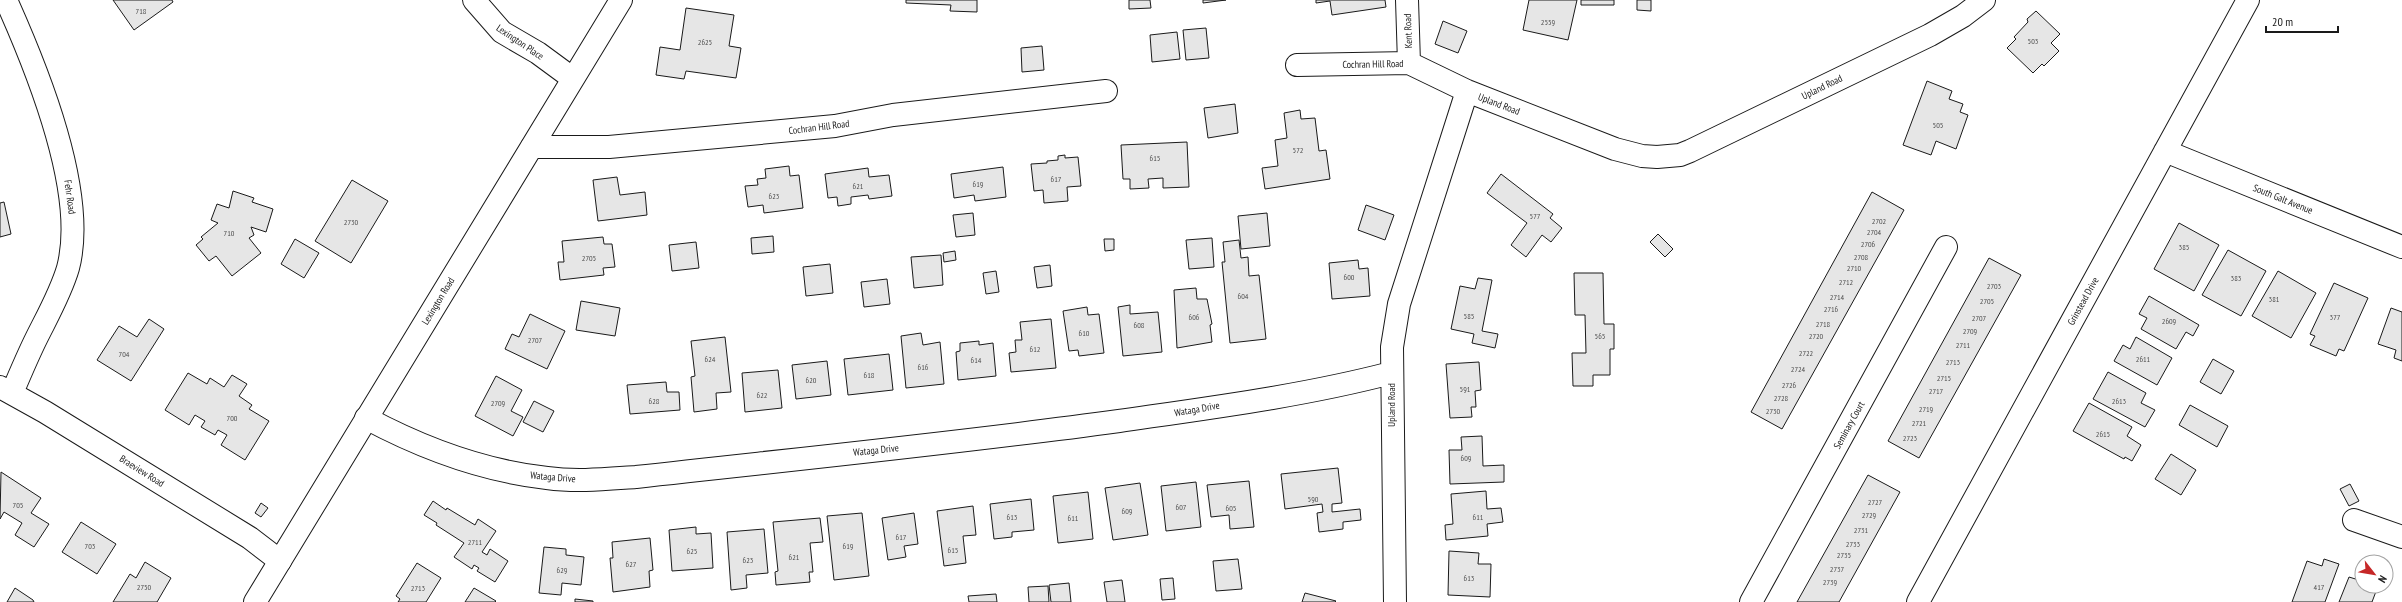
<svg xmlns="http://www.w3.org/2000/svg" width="2402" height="602" font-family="'PT Sans Narrow',sans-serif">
<rect width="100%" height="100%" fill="#fff"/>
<path fill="#e6e6e6" stroke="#1a1a1a" d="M113 0H172L173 2 134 30Z
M906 0H977V12L950 11 951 5 906 3Z
M1129 0H1150L1151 8 1129 9Z
M1203 0H1226L1203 3Z
M1316 0H1385L1386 7 1332 15 1330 1 1316 3Z
M1529 0H1577L1568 40 1523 30Z
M1581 0H1614V5H1581Z
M1637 0H1651V11L1637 10Z
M686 8 734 15 729 46 741 48 736 78 686 71 684 79 656 75 660 47 680 50Z
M2036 11 2060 34 2051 43 2059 51 2044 66 2042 64 2033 73 2007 48 2016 39 2014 37 2028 22 2027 19Z
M1443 21 1467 31 1458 53 1435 44Z
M1206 28 1209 58 1186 60 1183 30Z
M1177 32 1180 59 1152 62 1150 35Z
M1042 46 1044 70 1022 72 1021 48Z
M1927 81 1952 91 1949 99 1963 104 1960 112 1968 115 1956 149 1936 141 1931 155 1903 145Z
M1235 104 1238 133 1208 138 1204 108Z
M1300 110 1301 119 1315 118 1319 151 1326 150 1330 179 1265 189 1262 168 1278 166 1275 140 1287 138 1284 113Z
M1187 142 1189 187 1163 188V178L1148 179 1149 188 1130 189V179H1123L1121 145Z
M1065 155V158L1078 157 1081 186 1067 187 1068 201 1044 203 1043 190 1034 191 1031 164 1047 163V161L1058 160V156Z
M789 166 790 176 799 175 803 208 764 213 763 205 748 207 745 186 758 185 757 179 766 178 765 169Z
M1003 167 1006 197 975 201 974 195 954 198 951 174Z
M868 168 869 177 889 175 892 196 869 199 868 195 851 197V204L838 206 837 197 828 198 825 174Z
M1501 174 1553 214 1550 218 1562 228 1551 242 1542 235 1526 257 1511 245 1527 223 1487 193Z
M617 177 620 195 645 192 647 215 598 221 593 180Z
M352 180 388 201 351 263 315 241Z
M233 191 254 198 252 202 273 209 266 232 251 227 254 235 249 238 261 253 232 276 216 256 209 261 196 245 203 239 201 237 218 223 211 220 217 204 229 208Z
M1872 192 1904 210 1782 429 1751 412Z
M4 202 11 234 0 237V203Z
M1366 205 1394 215 1385 240 1358 230Z
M973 213 975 235 956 237 953 215Z
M1267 213 1270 246 1241 249 1238 216Z
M2179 223 2219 245 2194 291 2154 269Z
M1658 234 1673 249 1665 257 1650 242Z
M773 236 774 252 752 254 751 238Z
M603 237 604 244H612L615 267 603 268 604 275 560 280 558 262H564L562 241Z
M1212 238 1214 267 1189 269 1186 240Z
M295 239 319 253 304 278 281 264Z
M1104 239H1114V250L1105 251Z
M1239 240 1241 258 1248 257 1249 276 1259 275 1266 339 1230 343 1222 262H1225L1223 242Z
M696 242 699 268 672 271 669 245Z
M2228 250 2266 271 2241 316 2202 295Z
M955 251 956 260 944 262 943 253Z
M941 255 943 285 914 288 911 257Z
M1989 258 2021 275 1919 458 1888 441Z
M1358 260 1359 269 1368 268 1370 296 1332 299 1329 263Z
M830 264 833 293 806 296 803 267Z
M1050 265 1052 286 1037 288 1034 267Z
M996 271 999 292 986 294 983 273Z
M2278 271 2316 293 2291 338 2252 316Z
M1574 273H1603L1604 324H1614V349H1610V375H1593V386H1573L1572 353H1586L1585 315H1575Z
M1478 278 1492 280 1482 331 1498 334 1495 348 1472 343 1474 334 1451 329 1460 286 1475 289Z
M887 279 890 304 864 307 861 282Z
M2334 283 2368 298 2344 351 2339 349 2336 356 2310 345 2315 336 2310 334Z
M1196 288 1197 299H1207L1212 324 1210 325 1212 342 1177 348 1174 290Z
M2149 296 2199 325 2193 336 2186 332 2176 349 2141 329 2147 318 2139 314Z
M581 301 620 308 615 336 576 330Z
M1130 305V314L1158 312 1162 352 1123 356 1118 307Z
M1087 307 1088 315 1099 314 1104 353 1079 356 1078 350 1069 351 1063 311Z
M2391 308 2402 312V361L2394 358 2396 350 2378 344Z
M530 314 565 331 547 369 505 349 512 334 519 337Z
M149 319 164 329 131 381 97 360 119 326 137 337Z
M1051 319 1056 368 1011 372 1009 353 1016 352 1015 340H1022L1020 322Z
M921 333 923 345 940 342 944 384 906 388 901 336Z
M725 337 731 392 716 393 717 409 694 412 691 377 695 376 691 341Z
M2136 337 2172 358 2157 385 2114 361 2123 345 2130 349Z
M979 341V345L993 343 996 376 958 380 956 352 960 351V343Z
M889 354 893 390 848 395 844 359Z
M2213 359 2234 371 2221 394 2200 382Z
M827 361 831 395 796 399 792 365Z
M1479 362 1481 390 1475 391 1476 407H1471L1472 417 1450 418 1446 364Z
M778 370 782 408 745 412 742 373Z
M2108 372 2146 393 2141 403 2155 410 2145 427 2093 399Z
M188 373 207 384 210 378 224 387 232 375 247 384 239 396 252 405 249 409 269 421 245 460 221 445 227 435 218 430 215 435 201 427 205 421 195 415 189 425 165 410Z
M496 376 522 390 511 411 523 417 513 436 475 416Z
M666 382 667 392H679L680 410 630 414 627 385Z
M534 401 554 411 543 432 523 422Z
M2089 403 2132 427 2127 436 2141 445 2132 461 2125 457 2124 459 2073 431Z
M2190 405 2228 426 2217 447 2179 425Z
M1482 436 1483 466 1504 465V482L1450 484 1449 450H1462L1461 437Z
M2171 454 2196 470 2181 495 2155 479Z
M1338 468 1342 503 1332 504V512L1360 509 1361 520 1343 522V529L1319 532 1317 513 1323 512 1322 504 1285 509 1281 474Z
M1 472 41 498 31 513 49 524 34 547 15 535 22 523 4 512 0 519Z
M1868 475 1900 492 1839 602H1797Z
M1249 481 1254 527 1230 529 1229 515 1211 517 1207 485Z
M1196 482 1201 527 1166 531 1161 486Z
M1140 483 1148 535 1113 540 1105 488Z
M2350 484 2359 501 2349 506 2340 489Z
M1486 491 1487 509 1501 508 1503 522 1487 524 1488 536 1446 540 1445 525 1453 524 1451 494Z
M1088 492 1093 539 1058 543 1053 496Z
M1031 499 1034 530 1012 532V537L994 539 990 504Z
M433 501 446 510 447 508 475 525 478 519 496 531 482 552 487 555 490 549 508 561 495 582 477 571 479 568 474 565 472 569 454 557 464 543 436 525 437 523 424 515Z
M261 503 268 508 261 517 255 513Z
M973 506 976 535 963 536 966 563 944 566 937 511Z
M862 513 869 576 834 580 827 516Z
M914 513 918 544 904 546 906 557 888 560 882 518Z
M820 518 823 542 810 543 813 572H809L810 582 776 585 775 572 778 571 773 522Z
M81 522 116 544 97 574 62 552Z
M696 527V534L711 533 713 568 672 571 669 530Z
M764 529 768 573 746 575 747 588 731 590 727 532Z
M650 538 653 570 649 571 650 587 613 592 610 558H613L612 542Z
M544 547 566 549V555L584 557 581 585 562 583 561 595 539 593Z
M1449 551 1479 553 1478 564H1491L1490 597 1448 595Z
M1238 559 1242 589 1216 591 1213 561Z
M2324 559 2339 564 2325 602H2292L2307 561 2322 566Z
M145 562 171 578 157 602H113L130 574 136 578Z
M417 563 441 578 426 602H398L400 599 396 596Z
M2349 577 2362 581V586H2378L2372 602H2339Z
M1173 578 1175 599 1162 600 1160 579Z
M1122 580 1125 602H1107L1104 582Z
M1069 583 1071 602H1051L1049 585Z
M1048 586 1049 602H1029L1028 587Z
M15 588 33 600 34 602H7Z
M474 588 496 601 495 602H465Z
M1305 593 1336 601 1335 602H1302Z
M996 594 997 602H969L968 596Z
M575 599 593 601V602H575Z"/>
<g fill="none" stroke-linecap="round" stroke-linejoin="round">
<g stroke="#1a1a1a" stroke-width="24">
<path id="minor" d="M6 0C37 69 88 193 68 268 61 292 48 315 37 337 28 355 20 374 12 393
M474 0 502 32 538 53 572 78
M1407 0 1409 63
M1297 65 1409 63 1467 91 1615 149 1642 156 1657 157 1680 155 1690 151 1930 35 1963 16 1984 0
M532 147H609L835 126 893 115 1106 91
M2165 151 2402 247
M0 387 45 412 250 538 280 561
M366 418C422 448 484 471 547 478 577 482 606 479 636 477 797 459 959 443 1119 421 1209 408 1303 396 1391 373
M2354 520 2402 537
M1395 602 1392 347 1399 304 1467 91
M1751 602 1946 247
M1918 602 2248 0"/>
</g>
<g stroke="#1a1a1a" stroke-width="24">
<path id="major" d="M255 602 621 0"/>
</g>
<use href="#minor" stroke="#fff" stroke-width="22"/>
<use href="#major" stroke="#fff" stroke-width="22"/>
</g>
<g text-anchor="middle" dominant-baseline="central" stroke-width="3" stroke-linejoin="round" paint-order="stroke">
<g font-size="8" fill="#4d4d4d">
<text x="141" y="11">718</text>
<text x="1548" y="22">2559</text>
<text x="2033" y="41">503</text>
<text x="705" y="42">2625</text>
<text x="1938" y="125">505</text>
<text x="1298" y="150">572</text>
<text x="1155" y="158">615</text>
<text x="1056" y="179">617</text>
<text x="978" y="184">619</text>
<text x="858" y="186">621</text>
<text x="774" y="196">623</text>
<text x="1535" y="216">577</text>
<text x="1879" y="221">2702</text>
<text x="351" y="222">2730</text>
<text x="1874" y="232">2704</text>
<text x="229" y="233">710</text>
<text x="1868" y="244">2706</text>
<text x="2184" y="247">385</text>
<text x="1861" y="257">2708</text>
<text x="589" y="258">2705</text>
<text x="1854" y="268">2710</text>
<text x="1349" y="277">600</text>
<text x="2236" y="278">383</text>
<text x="1846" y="282">2712</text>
<text x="1994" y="286">2703</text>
<text x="1243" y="296">604</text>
<text x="1837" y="297">2714</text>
<text x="2274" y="299">381</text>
<text x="1987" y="301">2705</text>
<text x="1831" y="309">2716</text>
<text x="1469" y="316">585</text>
<text x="1194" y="317">606</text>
<text x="2335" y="317">377</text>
<text x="1979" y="318">2707</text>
<text x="2169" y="321">2609</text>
<text x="1823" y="324">2718</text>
<text x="1139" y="325">608</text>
<text x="1970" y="331">2709</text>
<text x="1084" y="333">610</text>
<text x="1600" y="336">565</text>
<text x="1816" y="336">2720</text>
<text x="535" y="340">2707</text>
<text x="1963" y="345">2711</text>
<text x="1035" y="349">612</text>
<text x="1806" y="353">2722</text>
<text x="124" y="354">704</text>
<text x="710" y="359">624</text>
<text x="2143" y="359">2611</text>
<text x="976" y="360">614</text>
<text x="1953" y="362">2713</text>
<text x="923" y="367">616</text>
<text x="1798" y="369">2724</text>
<text x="869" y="375">618</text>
<text x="1944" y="378">2715</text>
<text x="811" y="380">620</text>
<text x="1789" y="385">2726</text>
<text x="1465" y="389">591</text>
<text x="1936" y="391">2717</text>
<text x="762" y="395">622</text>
<text x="1781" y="398">2728</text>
<text x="654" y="401">628</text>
<text x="2119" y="401">2613</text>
<text x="498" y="403">2709</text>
<text x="1926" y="409">2719</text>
<text x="1773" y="411">2730</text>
<text x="232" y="418">700</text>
<text x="1919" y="423">2721</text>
<text x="2103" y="434">2615</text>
<text x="1910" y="438">2723</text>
<text x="1466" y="458">609</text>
<text x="1313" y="499">590</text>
<text x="1875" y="502">2727</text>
<text x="18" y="505">705</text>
<text x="1181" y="507">607</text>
<text x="1231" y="508">605</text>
<text x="1127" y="511">609</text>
<text x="1869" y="515">2729</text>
<text x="1012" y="517">613</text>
<text x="1478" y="517">611</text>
<text x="1073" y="518">611</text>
<text x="1861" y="530">2731</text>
<text x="901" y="537">617</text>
<text x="475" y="542">2711</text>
<text x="1853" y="544">2733</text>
<text x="90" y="546">703</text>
<text x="848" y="546">619</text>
<text x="953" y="550">615</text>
<text x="692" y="551">625</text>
<text x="1844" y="555">2735</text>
<text x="794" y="557">621</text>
<text x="748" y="560">623</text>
<text x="631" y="564">627</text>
<text x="1837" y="569">2737</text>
<text x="562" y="570">629</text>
<text x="1469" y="578">613</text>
<text x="1830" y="582">2739</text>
<text x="144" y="587">2750</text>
<text x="2319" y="587">417</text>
<text x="418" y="588">2713</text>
</g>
<g font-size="10" fill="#1a1a1a" stroke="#fff">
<text transform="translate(1408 31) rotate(-92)">Kent Road</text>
<text transform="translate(520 42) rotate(34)">Lexington Place</text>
<text transform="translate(1373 64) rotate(-1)">Cochran Hill Road</text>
<text transform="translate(1822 87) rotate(-26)">Upland Road</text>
<text transform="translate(1499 104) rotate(21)">Upland Road</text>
<text transform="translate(819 127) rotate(-7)">Cochran Hill Road</text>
<text transform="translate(70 197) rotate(82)">Fehr Road</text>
<text transform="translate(2283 199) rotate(22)">South Galt Avenue</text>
<text transform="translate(438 301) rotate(-59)">Lexington Road</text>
<text transform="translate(2083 301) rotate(-61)">Grinstead Drive</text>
<text transform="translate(1391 405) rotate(-90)">Upland Road</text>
<text transform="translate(1197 409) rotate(-10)">Wataga Drive</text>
<text transform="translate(1849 425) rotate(-61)">Seminary Court</text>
<text transform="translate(876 450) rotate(-6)">Wataga Drive</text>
<text transform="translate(142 471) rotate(32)">Braeview Road</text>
<text transform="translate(553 477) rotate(5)">Wataga Drive</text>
</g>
</g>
<g transform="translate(2374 574) rotate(121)"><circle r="19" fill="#ffffff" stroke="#a3a3a3"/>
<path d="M0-3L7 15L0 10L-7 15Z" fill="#c62828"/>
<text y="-6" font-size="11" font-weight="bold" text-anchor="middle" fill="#1a1a1a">N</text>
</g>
<path d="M2266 26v6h72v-6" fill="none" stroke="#1a1a1a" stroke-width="2"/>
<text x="2272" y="26" font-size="12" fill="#1a1a1a" stroke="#ffffff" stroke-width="3" paint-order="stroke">20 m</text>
</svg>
